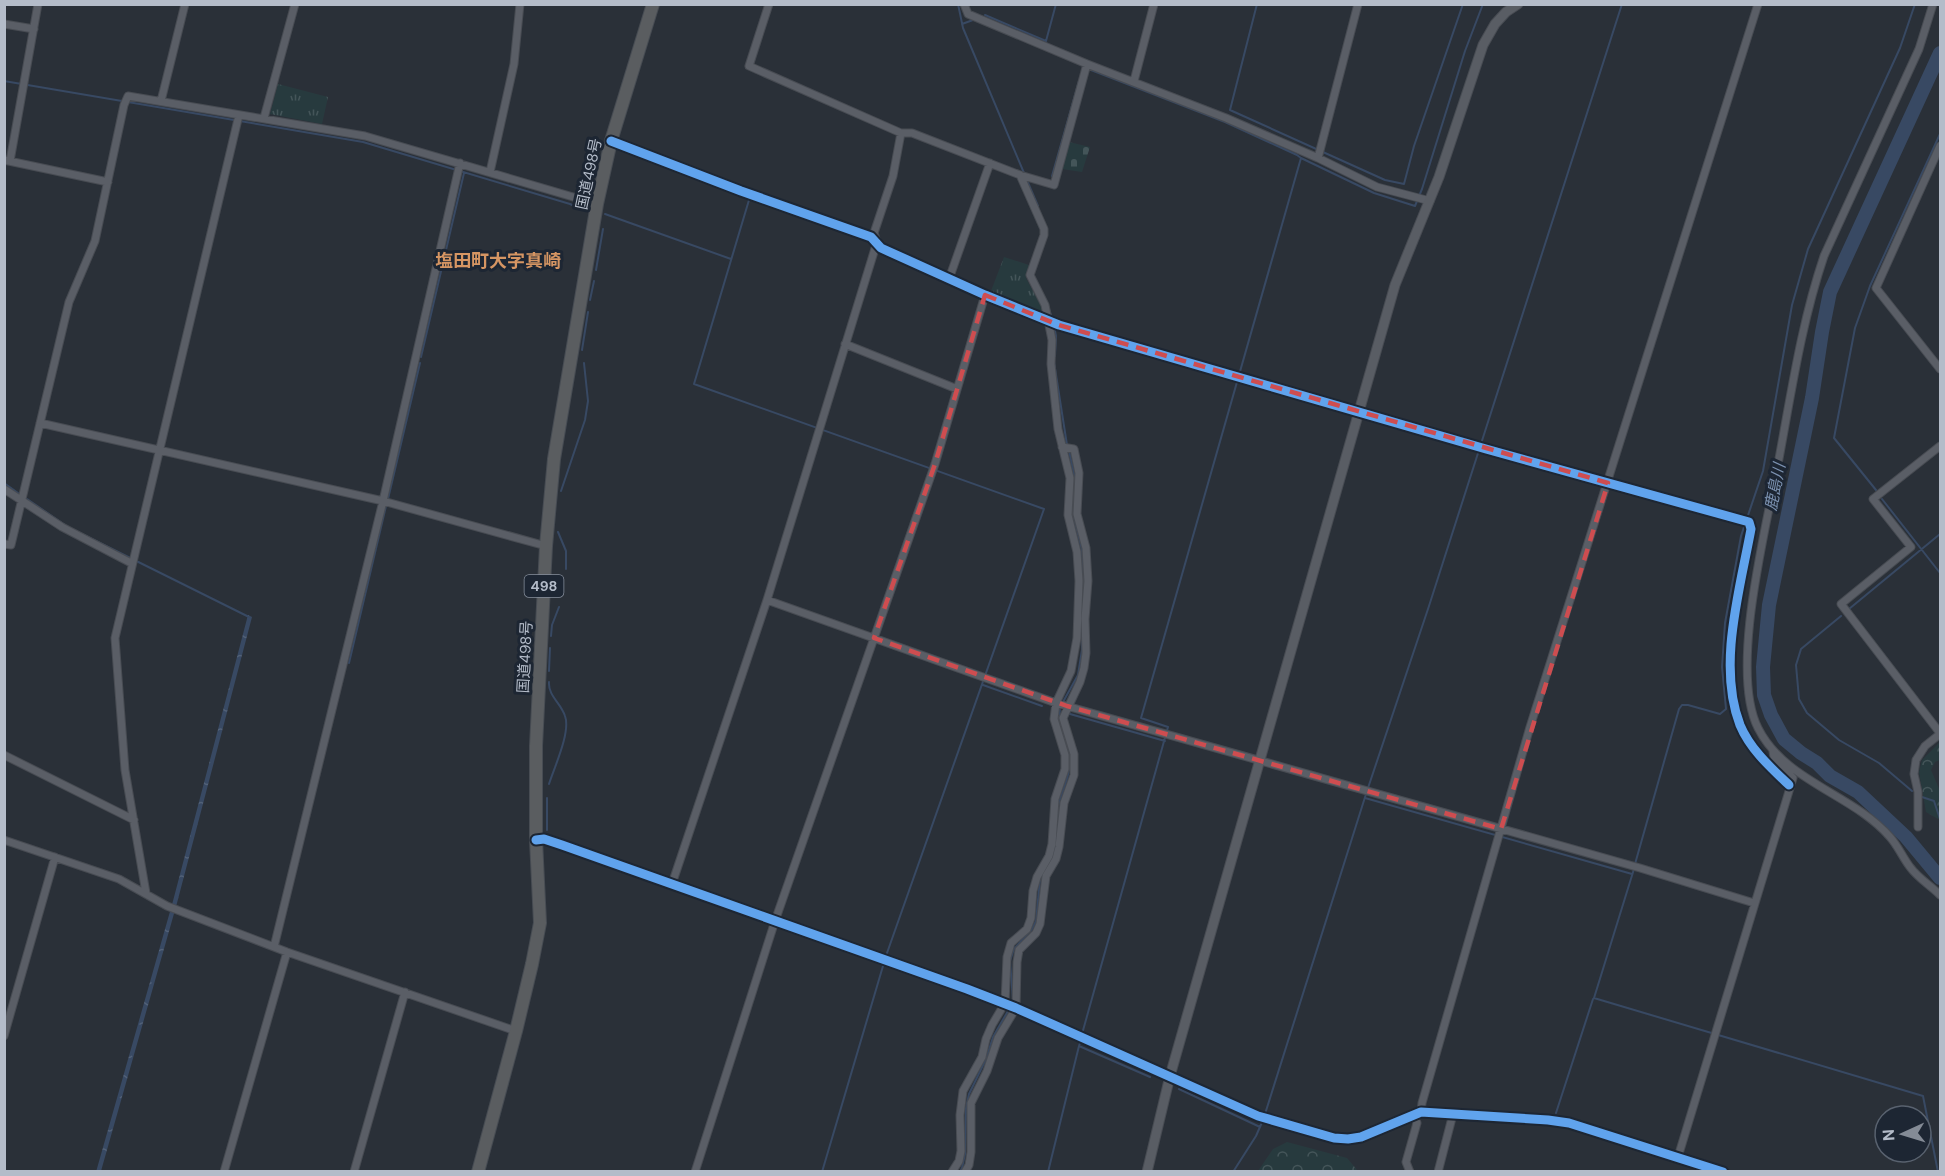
<svg xmlns="http://www.w3.org/2000/svg" width="1945" height="1176" font-family="'DM Sans','Noto Sans JP',sans-serif">
<defs>
<pattern id="forest-crowns" width="20" height="18" patternUnits="userSpaceOnUse" patternTransform="scale(1.5)"><rect width="20" height="18" fill="#273a3e"/><path d="M2 6a3 3 0 1 1 6 0M12 15a3 3 0 1 1 6 0" fill="none" stroke="#445559"/></pattern>
<pattern id="cemetery-stones" width="16" height="16" patternUnits="userSpaceOnUse" patternTransform="scale(1.5)"><rect width="16" height="16" fill="#273a3e"/><path d="M2 7V4a2 2 0 0 1 4 0v3zM10 15v-3a2 2 0 0 1 4 0v3z" fill="#445559"/></pattern>
<pattern id="park-tufts" width="24" height="20" patternUnits="userSpaceOnUse" patternTransform="scale(1.5)"><rect width="24" height="20" fill="#273a3e"/><path d="M3 7l-1-3M5 7V3M7 7l1-3M15 17l-1-3M17 17v-4M19 17l1-3" fill="none" stroke="#445559"/></pattern>
<pattern id="water-ripples" width="26" height="14" patternUnits="userSpaceOnUse" patternTransform="scale(1.5)"><rect width="26" height="14" fill="#384963"/><path d="M2 4q2-2 4 0t4 0M15 11q2-2 4 0t4 0" fill="none" stroke="#526178"/></pattern>
</defs>
<rect width="100%" height="100%" fill="#2a3038"/>
<path fill="url(#forest-crowns)" d="M1940 742V760L1935 762 1931 770 1940 791V818L1938 819 1926 812 1919 772 1922 760Z
M1287 1142 1347 1158 1358 1171H1258L1273 1149Z"/>
<path fill="url(#cemetery-stones)" d="M1069 142 1090 147 1082 172 1062 169Z"/>
<path fill="url(#park-tufts)" d="M278 84 328 97 322 124 270 114Z
M1004 257 1029 265 1026 278 1042 308 1041 314 991 291Z"/>
<path fill="url(#water-ripples)" d="M248 615 252 617 177 903 101 1171 96 1172 173 901Z"/>
<g fill="none" stroke-linecap="round" stroke-linejoin="round">
<path stroke="#384963" stroke-width="2" d="M958 4 963 28 1024 173
M1257 4 1230 110 1385 180 1404 184 1414 146 1463 4
M985 15 1046 41 1056 4
M962 24 973 20
M1091 70 1225 122 1297 155 1301 158
M4 81 363 142 570 204 583 210
M1052 176 1079 81
M1026 178 1038 206
M749 200 694 384 1044 509 887 953
M605 214 731 259
M596 270 603 229
M590 300 594 281
M1048 306 1053 321
M1054 326 1056 336 1055 356
M582 350 588 312
M421 357 464 173
M1054 362 1067 445
M1069 451 1075 478 1073 515 1082 550 1083 582 1081 614
M4 483 18 493
M1876 490 1834 438 1855 328 1870 286 1940 134
M561 491 585 420 588 401 584 363
M27 499 65 525
M388 499 420 363
M1882 499 1940 573
M70 528 249 617 248 619
M558 532 566 551V569
M1849 609 1940 534
M1841 616 1801 649 1796 665 1799 699 1807 713 1839 740 1879 763 1912 791
M551 636 552 625 559 607
M349 663 386 506
M549 671 550 648
M549 682C548 696 561 703 565 716 571 732 554 768 549 784
M983 685 1042 706
M1063 702 1078 675 1082 650 1081 619
M1070 714 1165 741
M1368 788 1429 606 1622 4
M1922 797 1934 801 1940 819
M1365 798 1632 874
M1058 806C1063 788 1072 773 1069 754 1067 737 1058 725 1060 707
M547 830V798
M1635 864 1679 709 1682 705H1688L1720 714 1726 709 1722 667 1725 623 1741 536 1763 471 1792 305 1808 249 1900 48 1915 4
M1634 869 1594 998 1923 1096 1938 1172
M1013 1000 1010 961 1014 949 1032 929 1036 921 1040 879 1052 858 1056 845 1058 811
M1082 1034 1168 727 1141 718 1301 158 1374 193 1415 206 1422 189 1465 51 1483 4
M1081 1040 1079 1046 1150 1077
M1179 1089 1260 1127
M1556 1113 1593 999
M1265 1114 1366 794
M822 1172 883 966
M960 1172 962 1168 965 1154 966 1108 969 1094 986 1059 993 1037 1008 1011
M1048 1172 1079 1046
M1233 1172 1256 1136 1263 1120"/>
<path stroke="#384963" stroke-width="14" d="M1940 53 1830 292 1822 332 1812 398 1769 605 1763 667 1764 695 1771 715 1784 739 1801 753 1817 763 1830 776 1858 792 1906 837 1940 878"/>
<g stroke="#484c53" stroke-width="9">
<path id="street" d="M769 4 749 66 901 133H912L1020 175 1054 185 1087 64
M964 4 968 14 1087 64 1226 118 1318 158 1377 187 1430 201
M1933 4 1919 49 1824 256C1801 324 1791 395 1778 464 1766 529 1729 670 1758 728 1785 782 1853 794 1890 837 1898 846 1903 858 1910 867 1918 878 1931 886 1940 895
M4 24 34 29
M1134 81 1154 4
M161 101 185 4
M264 118 295 4
M611 141 741 191 871 237 881 248 985 295 1059 325 1486 449 1749 522 1751 529C1740 589 1717 666 1740 725 1750 749 1770 767 1789 785
M1940 146 1876 288 1940 369
M1318 158 1358 4
M4 160 108 182
M10 161 38 4
M490 172 514 64 520 4
M949 279 990 163
M845 344 957 389
M40 423 383 501 546 546
M1940 446 1873 499 1911 547 1841 604 1940 733
M4 489 62 527 131 563
M4 544 11 545 69 302 95 241 124 105 128 96 365 136 597 204
M767 600 1056 703 1640 868 1754 903
M4 755 134 820
M1918 827V792L1914 774 1916 760 1925 746 1940 734
M4 840 119 879 167 906 287 952 516 1031
M672 884 767 600 877 242 874 233 893 176 901 133
M146 893 125 770 115 638 239 115
M274 947 383 501 460 163
M4 1036 55 857
M1421 1112 1422 1103 1530 727 1758 4
M1678 1157 1793 778 1774 758 1773 751
M224 1172 287 952
M354 1172 405 992
M695 1172 775 921 935 464 985 295
M952 1172 959 1161 961 1151 960 1115 963 1091 982 1057 986 1039 992 1025 1005 1003 1007 957 1011 943 1027 929 1031 918 1033 891 1037 877 1049 856 1052 844 1055 799 1065 769V755L1054 719 1056 703 1071 671 1077 638 1079 581 1077 552 1068 515 1070 478 1058 429 1051 364 1052 340 1045 305 1030 275 1044 235V229L1020 175
M965 1172 969 1165 971 1152V1103L987 1071 998 1038 1016 1008 1017 962 1019 950 1036 933 1040 924 1046 876 1056 859 1059 847 1064 803 1074 775V754L1063 718 1080 682 1084 668 1086 653 1085 619 1088 581 1086 548 1077 514 1079 473 1074 449 1062 447
M1410 1172 1406 1162 1417 1123 1412 1114
M1438 1172 1453 1114"/>
</g>
<g stroke="#484c53" stroke-width="11">
<path id="secondary" d="M536 840 544 839 562 845 967 989 1016 1008 1258 1116 1334 1138 1348 1139 1361 1137 1421 1112 1548 1120 1569 1123 1723 1172
M1147 1172 1170 1076 1395 285 1439 177 1483 45 1495 24 1506 12 1518 4"/>
</g>
<g stroke="#474c53" stroke-width="14">
<path id="highway" d="M478 1172 516 1031 532 964 540 923 536 840V746L546 546 554 459 597 204 611 141 653 4"/>
</g>
<use href="#street" stroke="#5a5e66" stroke-width="7"/>
<use href="#secondary" stroke="#595d64" stroke-width="9"/>
<use href="#highway" stroke="#5a5d60" stroke-width="12"/>
<g stroke="#1d2633" stroke-width="13">
<path id="cycleway" d="M611 141 741 191 871 237 881 248 985 295 1059 325 1486 449 1749 522 1751 529C1740 589 1717 666 1740 725 1750 749 1770 767 1789 785
M536 840 544 839 562 845 967 989 1016 1008 1258 1116 1334 1138 1348 1139 1361 1137 1421 1112 1548 1120 1569 1123 1723 1172"/>
</g>
<use href="#cycleway" stroke="#60a3ed" stroke-width="9"/>
</g>
<path fill="none" stroke="#ce4d50" stroke-width="4.5" stroke-dasharray="12 8" stroke-linejoin="round" d="M985 295 1059 325 1608 483 1501 829 1067 706 874 638 935 464Z"/>
<g text-anchor="middle" dominant-baseline="central" stroke-width="6" stroke-linejoin="round" paint-order="stroke">
<rect fill="#1d2633" stroke="#878f9c" stroke-width="1.5" x="524.5" y="575" width="39" height="22" rx="4.5"/>
<g font-size="14" font-weight="bold" fill="#b4bcc9">
<text x="544" y="586">498</text>
</g>
<g font-size="15" fill="#b4bcc9" stroke="#1d2633">
<text transform="translate(589 174) rotate(-78)">国道498号</text>
<text transform="translate(525 657) rotate(-87)">国道498号</text>
</g>
<g font-size="16" font-style="italic" fill="#7c92b1" stroke="#1d2633">
<text transform="translate(1775 487) rotate(-79)">鹿島川</text>
</g>
<g font-size="18" font-weight="bold" fill="#d59563" stroke="#1d2633">
<text x="498" y="261">塩田町大字真崎</text>
</g>
</g>
<rect width="1945" height="1176" fill="none" stroke="#b4bcc9" stroke-width="12"/>
<g transform="translate(1903 1134) rotate(266)"><circle r="28" fill="#1d2633" stroke="#59626f" stroke-width="1.5"/>
<path d="M0-4.5L10 22L0 15L-10 22Z" fill="#848b96"/>
<text y="-9" font-size="16" font-weight="bold" text-anchor="middle" fill="#b4bcc9">N</text>
</g>
</svg>
